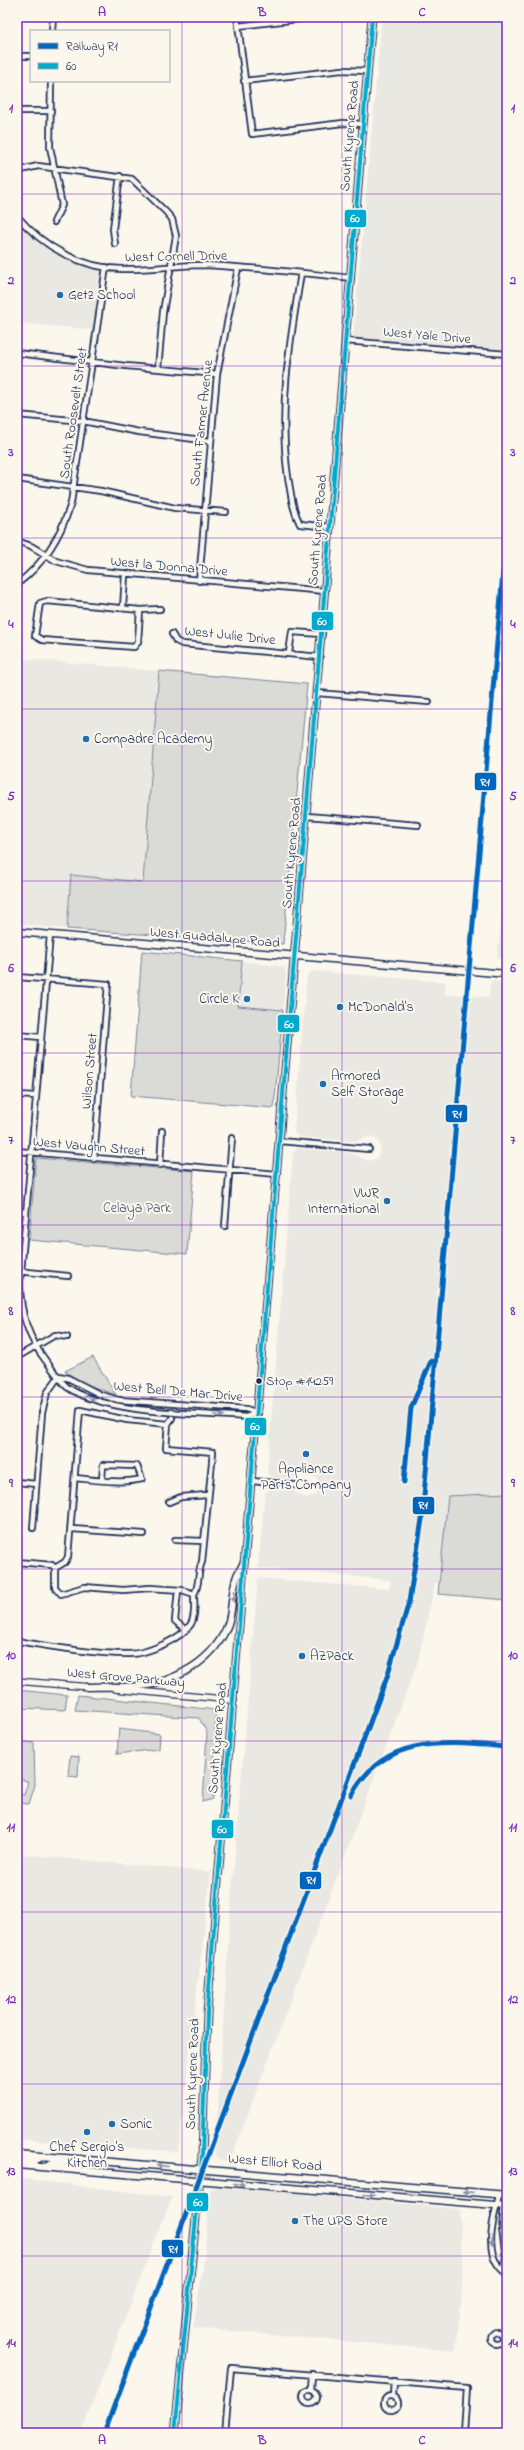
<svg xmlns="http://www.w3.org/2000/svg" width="524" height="2450" font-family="'Indie Flower',sans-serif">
<rect width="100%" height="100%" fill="#fbf7ec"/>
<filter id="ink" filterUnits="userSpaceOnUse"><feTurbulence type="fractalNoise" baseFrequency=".025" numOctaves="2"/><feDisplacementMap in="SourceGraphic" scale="8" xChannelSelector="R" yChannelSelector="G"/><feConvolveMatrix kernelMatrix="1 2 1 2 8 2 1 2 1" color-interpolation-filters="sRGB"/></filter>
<g filter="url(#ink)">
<path fill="#eae8e2" d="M382 17H507V350L353 338Z
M17 216 28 229 63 254 106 267 97 330 17 323Z
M17 658 159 671 143 883 71 875 67 929 17 924Z
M502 909H507V961L497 957Z
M242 961 284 967 286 973 283 1010 238 1006Z
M312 971 445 982V994L489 997 491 981 507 982V1493L449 1496 438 1583H435L418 1661 230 2162 221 2161 215 2153 230 1914 258 1578 389 1589 391 1580 258 1568 265 1493 270 1489 290 1490 306 1498 315 1495 319 1488 317 1479 311 1474 304 1473 291 1479 271 1477 267 1472 293 1153 298 1148 351 1153 368 1161 377 1158 381 1149 379 1141 371 1136 354 1141 299 1137 294 1132 307 976Z
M17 1854 211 1872 178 2152 17 2139Z
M17 2178 172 2197 81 2433H17Z
M214 2186 460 2209 463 2284 456 2351 193 2328 204 2261 210 2191Z"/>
<path fill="#dadad7" stroke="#7a849a" d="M159 671 307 684 283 944 67 929 71 875 143 882Z
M142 951 242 961 238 1006 283 1010 274 1108 131 1096Z
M36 1158 194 1171 187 1254 29 1240Z
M93 1357 116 1395 80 1382 65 1371Z
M507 1493V1600L438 1594 448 1496Z
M17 1690 67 1695 65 1710 17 1708Z
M78 1695 216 1710 213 1799 203 1802 207 1733 199 1718 75 1710Z
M119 1729 160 1734 159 1749 117 1754Z
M21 1741 34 1743 35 1785 29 1804 17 1803V1793L24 1795 28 1782 17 1777Z
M70 1756 79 1757 78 1777 68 1776Z"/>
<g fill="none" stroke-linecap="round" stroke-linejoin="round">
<g stroke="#1b2f5e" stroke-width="8">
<path id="minor" d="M237 17 252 134 343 123 363 124
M238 26 317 17
M52 31 53 17
M17 56H31
M51 81 50 147 62 205 54 222
M244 81 342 70 368 71
M17 111H51
M17 171 38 166 132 179 166 212 172 219 176 236 163 312 158 369
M17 216C43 247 81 268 122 269 149 270 175 265 202 265 251 267 301 273 351 278
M115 244 113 229 120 176
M301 273C290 341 278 408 288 477 291 493 292 509 300 524L330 527
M345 341 507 354
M17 353 126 366 217 374
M17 415 83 421 139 432 210 441
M17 479 101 491 175 508 226 512
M17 541 31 546 56 561 88 570 325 591
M199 581 217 374 238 268
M17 584C45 563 61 536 71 503L106 267
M123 608 125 575
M140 610 138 642 134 647 42 640 35 636 40 603 47 601 140 610 160 609
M172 634 176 641 182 644 320 657
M289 653 292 632 322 634
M317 693 429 702
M307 816 418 825
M50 935 20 1284C20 1313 28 1338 46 1361 52 1368 60 1381 67 1387 108 1415 196 1413 246 1417L258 1413
M17 977 108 984 94 1159
M17 1035 41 1037
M17 1095 36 1096
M280 1141 369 1149
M17 1151 277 1174
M160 1165 162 1131
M17 1211 26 1212
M225 1226 232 1138
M17 1271 68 1276
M17 1357 55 1335 67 1337
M59 1376 68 1378 101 1395 119 1400 246 1409 258 1413
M75 1478C97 1480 121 1484 142 1479L137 1466 103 1465 102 1480
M252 1481 305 1486
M17 1482 36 1484
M169 1502 181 1497 207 1495
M33 1528 42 1413 47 1393 59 1376
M72 1529 144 1534
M175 1540 204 1541
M17 1562 52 1565 55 1568V1587L61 1594 84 1587 123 1590 150 1588 182 1590 194 1594
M55 1568 65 1562 68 1557 80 1410 127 1420 168 1424
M178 1590 175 1621 185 1629
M17 1641C53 1647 93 1654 129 1654 147 1654 181 1639 191 1624 196 1615 194 1603 194 1594 200 1586 197 1572 202 1562L213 1452 166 1448 168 1424 172 1418
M499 2195C495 2214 484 2247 498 2265 501 2270 504 2270 507 2276
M504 2270 506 2258 502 2229 505 2195
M491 2338a6 6 0 1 1 12 0a6 6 0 1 1-12 0Z
M303 2397a7 7 0 1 1 14 0a7 7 0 1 1-14 0Z
M311 2390 312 2374
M393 2396 394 2381
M384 2403a7 7 0 1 1 14 0a7 7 0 1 1-14 0Z
M225 2433 231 2368 467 2388 464 2433"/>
</g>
<g stroke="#1b2f5e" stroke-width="8">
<path id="tertiary" d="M17 1681 90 1687
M115 1689 234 1700"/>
</g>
<g stroke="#1b2f5e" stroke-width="9">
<path id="secondary" d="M17 932 507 974
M87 1687C104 1686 122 1688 139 1686 175 1683 215 1660 228 1624 233 1609 231 1594 236 1579 237 1573 242 1568 244 1562
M17 2154 507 2195
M17 2160 34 2161 44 2156
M17 2165 507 2206
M44 2167 52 2163 74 2164 81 2159
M175 2433 202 2156 207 2013 372 17"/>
</g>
<use href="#minor" stroke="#fbf7ec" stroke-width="4.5"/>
<use href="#tertiary" stroke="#fbf7ec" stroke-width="5.5"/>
<use href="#secondary" stroke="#fbf7ec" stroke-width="6"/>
<g stroke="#fbf7ec" stroke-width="7">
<path id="bus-1" d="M175 2433 202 2156 207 2013 372 17"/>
</g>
<use href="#bus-1" stroke="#00a9ce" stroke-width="4"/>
<g stroke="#fbf7ec" stroke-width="8">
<path id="rail-1" d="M404 1482 411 1408 431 1361
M351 1796C384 1733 447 1742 507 1747
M104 2433 387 1677 409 1602 422 1519 507 526"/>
</g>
<use href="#rail-1" stroke="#0065bd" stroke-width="5"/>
</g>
<defs><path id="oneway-solid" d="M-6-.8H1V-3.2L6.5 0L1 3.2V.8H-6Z"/></defs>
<g fill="#8b93a5">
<use href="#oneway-solid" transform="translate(90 1398) rotate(22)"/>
<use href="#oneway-solid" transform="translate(219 1415) rotate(5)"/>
<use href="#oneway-solid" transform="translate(234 1596) rotate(96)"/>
<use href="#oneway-solid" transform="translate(162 2166) rotate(-175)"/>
<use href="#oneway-solid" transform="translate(239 2184) rotate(5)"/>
<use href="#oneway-solid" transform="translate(468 2192) rotate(-175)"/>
<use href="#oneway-solid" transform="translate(369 2195) rotate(5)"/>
<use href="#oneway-solid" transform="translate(492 2241) rotate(88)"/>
</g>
</g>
<path fill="none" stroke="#7b2cbf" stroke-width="1" stroke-opacity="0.55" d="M182 17V2433M342 17V2433M17 194H507M17 366H507M17 538H507M17 709H507M17 881H507M17 1053H507M17 1225H507M17 1397H507M17 1569H507M17 1741H507M17 1912H507M17 2084H507M17 2256H507"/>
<g fill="#1f6fb2" stroke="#fbf7ec" stroke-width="1.5">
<circle cx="60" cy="295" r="4"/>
<circle cx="86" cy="739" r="4"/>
<circle cx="247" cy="999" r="4"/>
<circle cx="340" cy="1007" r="4"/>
<circle cx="323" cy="1084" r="4"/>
<circle cx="387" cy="1201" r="4"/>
<circle cx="306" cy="1454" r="4"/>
<circle cx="302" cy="1656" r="4"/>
<circle cx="112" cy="2124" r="4"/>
<circle cx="87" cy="2132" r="4"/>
<circle cx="295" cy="2221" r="4"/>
</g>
<circle fill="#1b2f5e" stroke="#fbf7ec" stroke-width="1.5" cx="259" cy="1381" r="3.5"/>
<g text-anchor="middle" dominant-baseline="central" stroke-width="4" stroke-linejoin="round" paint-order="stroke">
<g font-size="13" fill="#1b2f5e" stroke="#fbf7ec" text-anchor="start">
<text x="266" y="1381">Stop #14259</text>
</g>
<g font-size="14" fill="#1b2f5e" stroke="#fbf7ec">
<text transform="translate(350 136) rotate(-85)">South Kyrene Road</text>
<text transform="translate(176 257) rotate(-1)">West Cornell Drive</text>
<text transform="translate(427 336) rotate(5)">West Yale Drive</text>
<text transform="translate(74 413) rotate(-82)">South Roosevelt Street</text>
<text transform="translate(202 423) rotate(-84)">South Farmer Avenue</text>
<text transform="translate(318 530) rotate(-85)">South Kyrene Road</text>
<text transform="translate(169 567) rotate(5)">West la Donna Drive</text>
<text transform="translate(230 636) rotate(6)">West Julie Drive</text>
<text transform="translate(292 853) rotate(-85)">South Kyrene Road</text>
<text transform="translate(215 938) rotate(5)">West Guadalupe Road</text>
<text transform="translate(90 1071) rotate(-85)">Wilson Street</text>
<text transform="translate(89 1147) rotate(5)">West Vaughn Street</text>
<text transform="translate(178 1392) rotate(5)">West Bell De Mar Drive</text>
<text transform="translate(126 1678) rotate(5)">West Grove Parkway</text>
<text transform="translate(218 1738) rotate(-85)">South Kyrene Road</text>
<text transform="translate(193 2074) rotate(-88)">South Kyrene Road</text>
<text transform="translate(275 2163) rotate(5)">West Elliot Road</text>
</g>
<g font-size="14" fill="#1b2f5e" stroke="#fbf7ec" text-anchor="start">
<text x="68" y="295">Getz School</text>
<text x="94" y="739">Compadre Academy</text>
<text x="239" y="999" text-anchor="end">Circle K</text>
<text x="348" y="1007">McDonald's</text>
<text x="331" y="1076">Armored<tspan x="331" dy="16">Self Storage</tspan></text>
<text x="379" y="1193" text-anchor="end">VWR<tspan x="379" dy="16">International</tspan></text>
<text x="306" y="1469" text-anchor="middle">Appliance<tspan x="306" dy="16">Parts Company</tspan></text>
<text x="310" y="1656">AZPack</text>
<text x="120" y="2124">Sonic</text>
<text x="87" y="2147" text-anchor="middle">Chef Sergio's<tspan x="87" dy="16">Kitchen</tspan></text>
<text x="303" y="2221">The UPS Store</text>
</g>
<g font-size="14" fill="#415176" stroke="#fbf7ec">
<text x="137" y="1208">Celaya Park</text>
</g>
</g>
<g stroke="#fbf7ec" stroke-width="1.5">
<rect x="344" y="209" width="23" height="19" rx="4" fill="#00a9ce"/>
<rect x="311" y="611" width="23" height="20" rx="4" fill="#00a9ce"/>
<rect x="474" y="772" width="23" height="19" rx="4" fill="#0065bd"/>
<rect x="277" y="1014" width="23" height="19" rx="4" fill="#00a9ce"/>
<rect x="445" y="1104" width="23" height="19" rx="4" fill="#0065bd"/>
<rect x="244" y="1417" width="23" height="19" rx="4" fill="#00a9ce"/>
<rect x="412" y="1496" width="23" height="19" rx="4" fill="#0065bd"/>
<rect x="211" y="1819" width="23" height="20" rx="4" fill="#00a9ce"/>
<rect x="299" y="1871" width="23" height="19" rx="4" fill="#0065bd"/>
<rect x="186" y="2192" width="23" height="20" rx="4" fill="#00a9ce"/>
<rect x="161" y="2239" width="23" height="19" rx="4" fill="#0065bd"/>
</g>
<g font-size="11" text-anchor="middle" font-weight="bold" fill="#fff">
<text x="355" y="222">60</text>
<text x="322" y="625">60</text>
<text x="485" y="786">R1</text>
<text x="289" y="1028">60</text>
<text x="457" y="1118">R1</text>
<text x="255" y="1430">60</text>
<text x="423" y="1509">R1</text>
<text x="222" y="1833">60</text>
<text x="311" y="1884">R1</text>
<text x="198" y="2206">60</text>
<text x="173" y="2253">R1</text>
</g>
<rect width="524" height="2450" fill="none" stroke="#fbf7ec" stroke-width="44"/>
<rect x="30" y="30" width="140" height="52" fill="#fbf7ec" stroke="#a1a7b3"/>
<rect x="38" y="43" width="20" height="6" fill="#0065bd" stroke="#a1a7b3"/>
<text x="66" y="50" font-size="12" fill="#1b2f5e">Railway R1</text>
<rect x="38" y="63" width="20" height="6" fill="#00a9ce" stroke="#a1a7b3"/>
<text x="66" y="70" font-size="12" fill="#1b2f5e">60</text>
<rect x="22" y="22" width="480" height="2406" fill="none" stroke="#7b2cbf" stroke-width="1.5"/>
<g font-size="13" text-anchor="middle" font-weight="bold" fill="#7b2cbf">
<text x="102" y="16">A</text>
<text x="262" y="16">B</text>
<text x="422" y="16">C</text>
<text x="11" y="112">1</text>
<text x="513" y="112">1</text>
<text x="11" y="284">2</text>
<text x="513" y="284">2</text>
<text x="11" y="456">3</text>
<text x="513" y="456">3</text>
<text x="11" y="628">4</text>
<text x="513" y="628">4</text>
<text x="11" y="800">5</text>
<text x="513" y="800">5</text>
<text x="11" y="972">6</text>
<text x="513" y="972">6</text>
<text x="11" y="1144">7</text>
<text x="513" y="1144">7</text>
<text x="11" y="1315">8</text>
<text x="513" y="1315">8</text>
<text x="11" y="1487">9</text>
<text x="513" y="1487">9</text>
<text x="11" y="1659">10</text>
<text x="513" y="1659">10</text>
<text x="11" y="1831">11</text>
<text x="513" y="1831">11</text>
<text x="11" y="2003">12</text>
<text x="513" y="2003">12</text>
<text x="11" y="2175">13</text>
<text x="513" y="2175">13</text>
<text x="11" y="2347">14</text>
<text x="513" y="2347">14</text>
<text x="102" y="2444">A</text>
<text x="262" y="2444">B</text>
<text x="422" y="2444">C</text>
</g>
</svg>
